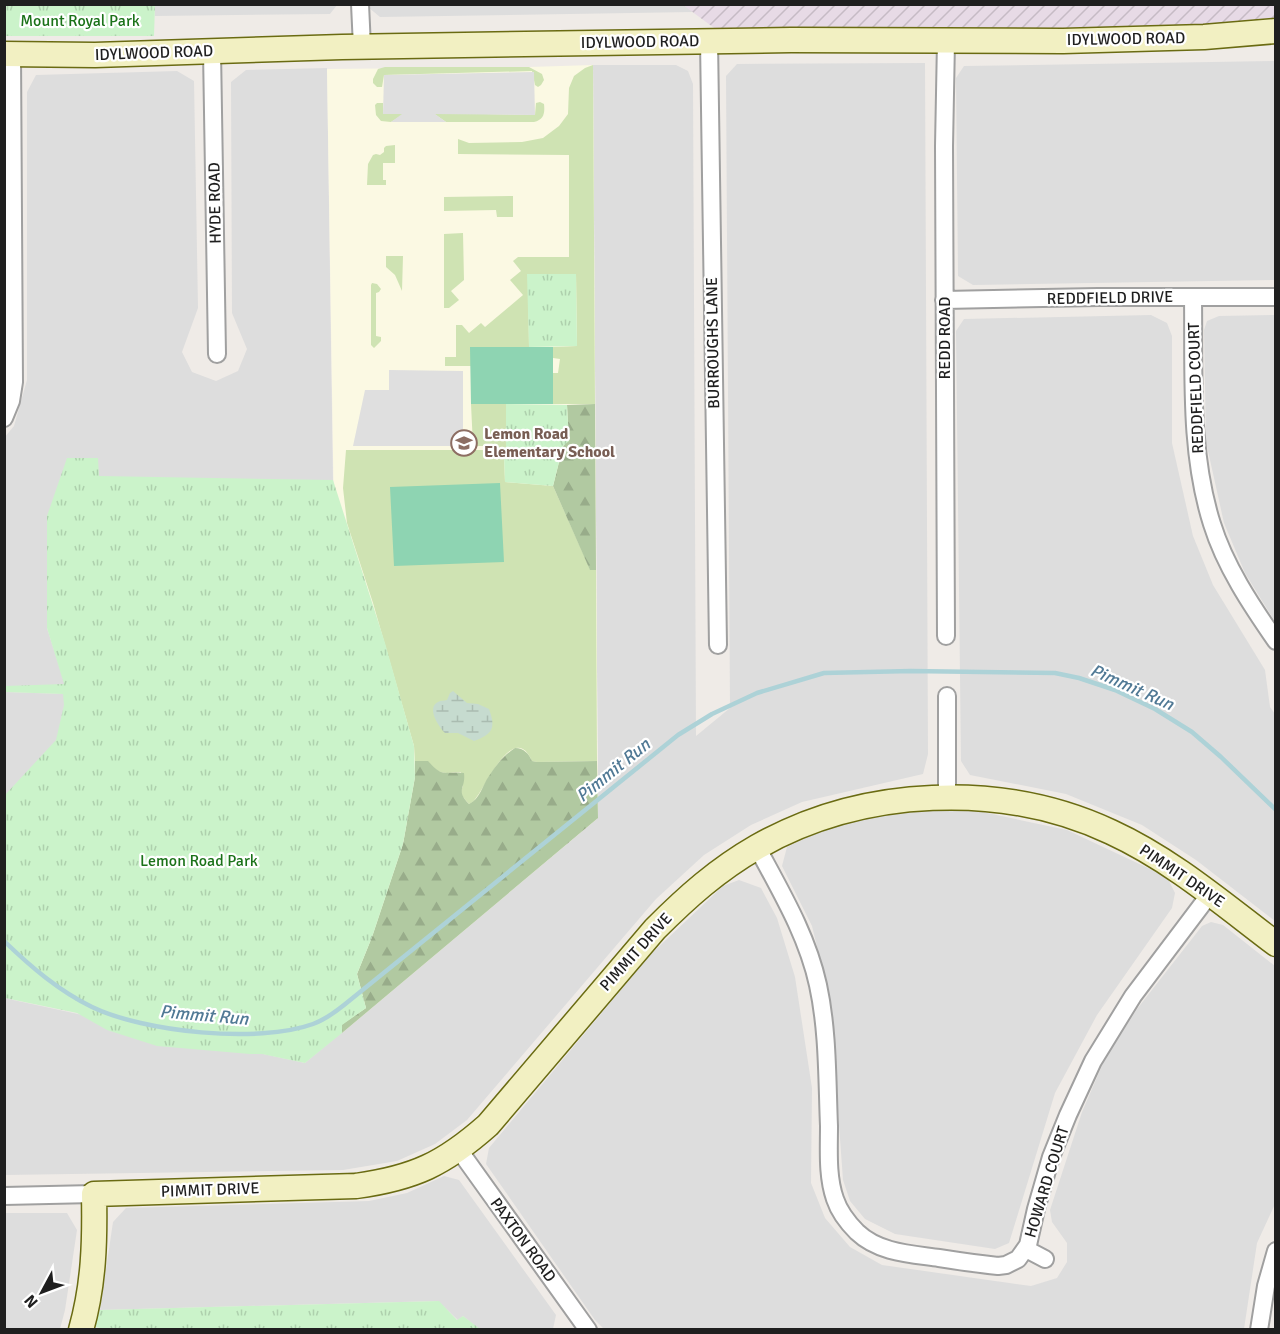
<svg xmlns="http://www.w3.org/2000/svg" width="1280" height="1334" font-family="Signika,sans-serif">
<defs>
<pattern id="industrial-furrows" width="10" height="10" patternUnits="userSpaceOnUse" patternTransform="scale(1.5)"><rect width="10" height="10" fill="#e7dae6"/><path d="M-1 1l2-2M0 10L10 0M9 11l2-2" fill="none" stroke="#c6bbc5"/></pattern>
<pattern id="forest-firs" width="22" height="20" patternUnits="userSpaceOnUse" patternTransform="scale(1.5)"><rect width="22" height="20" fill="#b1c9a1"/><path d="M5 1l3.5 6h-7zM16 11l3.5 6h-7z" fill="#98ac8a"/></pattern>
<pattern id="wetland-marsh" width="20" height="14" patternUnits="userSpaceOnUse" patternTransform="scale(1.5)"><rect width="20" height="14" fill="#c6dbcf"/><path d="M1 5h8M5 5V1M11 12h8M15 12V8" fill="none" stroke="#aabcb1"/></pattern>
<pattern id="park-tufts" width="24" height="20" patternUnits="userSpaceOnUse" patternTransform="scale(1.5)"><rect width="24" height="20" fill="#cbf3ca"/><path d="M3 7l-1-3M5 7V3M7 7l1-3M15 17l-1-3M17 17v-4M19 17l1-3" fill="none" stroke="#aed0ad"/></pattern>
</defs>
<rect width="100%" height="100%" fill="#efebe7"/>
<path fill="#ddd" d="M683 4 693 12 380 17 368 7V5Z
M155 5 337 4V5L330 14 155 16Z
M1275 61V280L973 285 958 276 956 78 964 66Z
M925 63 928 754 923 774 802 802 751 825 704 855 656 899 467 1120 435 1144 397 1161 343 1170 5 1175 4 998 305 1063 598 818 593 65H676L688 71 693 84 696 736 730 708 726 76 737 64Z
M327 68 333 481 47 516V628L66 688 5 687 4 438 14 426 27 380V92L36 75 177 71 194 81 198 308 182 352 192 372 216 381 238 371 247 349 232 313 231 82 246 70Z
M1151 315 1167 323 1172 336V443L1193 536 1213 585 1265 670 1270 707 1275 714V921L1196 860 1142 825 1066 794 970 775 961 761 956 331 964 319Z
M1275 315H1276L1275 622 1245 573 1224 523 1206 442 1204 330 1207 321 1219 316Z
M5 692 64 694 66 751 5 798Z
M930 810H973L1067 830 1167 877 1175 893 1172 908 1097 1015 1055 1093 1009 1243 995 1249 895 1234 865 1219 850 1201 843 1180 830 1000 812 926 782 866 787 847 824 830 868 818Z
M739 880 761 888 777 918 795 977 812 1088 811 1183 825 1218 850 1247 882 1265 1031 1286 1057 1278 1067 1262V1243L1052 1222 1050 1210 1082 1112 1104 1061 1137 1009 1202 926 1211 922 1223 925 1275 966V1204L1257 1243 1244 1329H604L595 1320 486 1164 489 1148 651 954 723 886Z
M444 1176 459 1180 556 1315 553 1329 480 1330 463 1316 458 1320 438 1301 100 1310 113 1222 126 1208 369 1201 407 1193Z
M5 1213H67L77 1230 65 1310 60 1329H5Z"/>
<path fill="url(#industrial-furrows)" d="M1275 4 1276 30 721 33 683 5Z"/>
<path fill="#fbf9e3" d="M593 65 598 818 342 1033 327 69 529 67Z"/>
<path fill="#cfe3b3" d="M593 65 595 404H553V373H558L560 359 553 358V347L577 346 576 274 528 275 529 347H471V366H445V357H456V325H462L469 333 481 323 485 327 523 295 510 280 521 271 513 261 518 257H569V155L458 154V139L469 143 522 142 543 138 559 126 568 114 569 88 574 76 585 68Z
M385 67H529L542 74 544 80 541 85 538 87 535 85 532 71 384 75 382 87H377L373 83V79L378 69Z
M540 102 544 104C545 113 544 120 534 122H446L433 113 535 115 536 103Z
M377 103H383V114H404L391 122 381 121 376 115 375 105Z
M395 145V163H383V180H386V185H367L368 164 373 155 376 154 380 155 384 152V148L386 146Z
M513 196V217H497L496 210 444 211V197Z
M463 233 464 280 451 291 459 300 449 308H444V234Z
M386 256H403L402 291 395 275 386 267Z
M372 283 377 284 381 289 379 292 376 293V336L381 337V341L374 348 371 345V285Z
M471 404H506V455H504L505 482 553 486 590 569 596 570 597 761 537 762 532 761C514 720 486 786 476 798 473 802 473 802 469 804L462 796 461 791 463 786 461 772C455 772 447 774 441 772 431 769 427 760 415 761L414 746 373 603 347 523 343 488 346 450H489L497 460 501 457 490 446H473Z"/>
<path fill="url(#forest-firs)" d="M595 404 596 570H590L553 486 563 446 569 440 567 405Z
M515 748C524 748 529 754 532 761L537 762 597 761 598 818 342 1033 341 1025 366 1008 357 974 372 937 403 844 415 777V761H428C431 764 435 769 439 771 446 775 456 771 464 773 466 789 455 790 469 804 480 799 482 786 489 776 496 765 504 755 515 748Z"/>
<path fill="url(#wetland-marsh)" d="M453 691 467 703 478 704 489 709C496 728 493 734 474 741L458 733H445C439 727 426 708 438 702 441 700 444 701 447 700L450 693Z"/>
<path fill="url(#park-tufts)" d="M5 4 155 5 154 36H5Z
M527 274H576L577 346 529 347Z
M506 404 567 405 569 441 563 446 553 486 505 482 504 455H506Z
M67 458H98L99 476 333 480 385 643 414 746 415 777 403 844 372 937 357 974 366 1008 342 1025V1033L305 1063 262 1054H250L157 1046 107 1030 77 1013 5 998V795L56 740 64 705 63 694 5 692V686L64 684 47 628V516Z
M439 1301 457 1320 463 1316 480 1329H463L460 1328 456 1330H110L95 1327 100 1310Z"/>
<path fill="#8ed4b2" d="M470 347H553V404H471Z
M500 483 504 562 394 566 390 487Z"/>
<path fill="#dfdfdf" d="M534 72 535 115 435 114 446 122H391L402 114H383L384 75Z
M389 370 463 371V446H353L365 390H389Z"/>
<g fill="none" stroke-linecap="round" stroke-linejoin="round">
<path stroke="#add2d7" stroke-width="4.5" d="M4 941C31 967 59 991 92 1007 144 1032 258 1044 313 1024 324 1020 334 1013 344 1005L678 735 712 714 757 693 824 673 911 671 1055 673 1079 678 1115 690 1155 709 1192 732 1221 757 1276 810"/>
<g stroke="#a0a0a0" stroke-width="20">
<path id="street" d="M360 4 362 47
M709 41 718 645
M946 41 944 146 946 636
M212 51 217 354
M1193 297C1194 373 1189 452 1212 524 1225 566 1251 605 1276 641
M944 300 1098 297H1276
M4 418 11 401 14 382 12 54
M947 798V696
M757 847C781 892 807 935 818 985 828 1031 827 1079 829 1126 829 1150 827 1176 835 1199 839 1211 848 1223 857 1232 879 1253 911 1254 939 1258 958 1261 978 1264 998 1266L1006 1265 1018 1259 1028 1245 1036 1209 1051 1157 1068 1115 1093 1061 1133 996 1210 894
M459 1150 588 1330
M4 1196 94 1194
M1026 1249 1045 1259
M1259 1330 1266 1286 1276 1251"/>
</g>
<g stroke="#6a6b12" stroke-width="27">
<path id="secondary" d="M4 54 95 55 342 47 593 43 791 40 1063 41 1204 37 1276 31
M81 1330C94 1284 95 1241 94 1194L356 1186C414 1178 444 1164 488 1125L655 929C687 897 717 870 757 847 862 787 1002 781 1111 832 1172 860 1223 904 1276 944"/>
</g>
<use href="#street" stroke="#fff" stroke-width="16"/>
<use href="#secondary" stroke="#f2f0c2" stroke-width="24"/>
</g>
<defs>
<g id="school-ring" transform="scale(1.35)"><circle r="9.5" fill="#fff" stroke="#8d6e63" stroke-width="1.5"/><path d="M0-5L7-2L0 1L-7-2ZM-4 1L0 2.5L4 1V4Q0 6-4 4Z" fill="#8d6e63"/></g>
</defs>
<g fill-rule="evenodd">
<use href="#school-ring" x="464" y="443"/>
</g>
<g text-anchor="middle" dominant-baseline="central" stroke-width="4.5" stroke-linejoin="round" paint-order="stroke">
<g font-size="16" fill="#1b7219" stroke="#fff">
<text x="80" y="21">Mount Royal Park</text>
<text x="199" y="861">Lemon Road Park</text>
</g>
<g font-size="16" fill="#1f1f1f" stroke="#fff">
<text transform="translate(1126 39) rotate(-1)">IDYLWOOD ROAD</text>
<text transform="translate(640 42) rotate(-1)">IDYLWOOD ROAD</text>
<text transform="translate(154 53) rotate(-2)">IDYLWOOD ROAD</text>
<text transform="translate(215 203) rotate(-91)">HYDE ROAD</text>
<text transform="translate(1110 298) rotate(-1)">REDDFIELD DRIVE</text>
<text transform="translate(945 338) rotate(-90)">REDD ROAD</text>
<text transform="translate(713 343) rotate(-91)">BURROUGHS LANE</text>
<text transform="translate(1196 388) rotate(-92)">REDDFIELD COURT</text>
<text transform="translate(1182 876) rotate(34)">PIMMIT DRIVE</text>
<text transform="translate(636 952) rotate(-48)">PIMMIT DRIVE</text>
<text transform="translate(1047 1182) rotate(-73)">HOWARD COURT</text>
<text transform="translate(210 1190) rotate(-2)">PIMMIT DRIVE</text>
<text transform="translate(523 1240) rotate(54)">PAXTON ROAD</text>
</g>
<g font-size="16" font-weight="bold" fill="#785e54" stroke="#fff" text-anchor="start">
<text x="484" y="434">Lemon Road<tspan x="484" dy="18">Elementary School</tspan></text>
</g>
<g font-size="18" font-style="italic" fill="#507995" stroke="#fff">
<text transform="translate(1132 687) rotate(24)">Pimmit Run</text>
<text transform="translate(613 770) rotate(-39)">Pimmit Run</text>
<text transform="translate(204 1015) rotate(5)">Pimmit Run</text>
</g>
</g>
<rect width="1280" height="1334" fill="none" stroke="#1f1f1f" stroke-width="12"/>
<g transform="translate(42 1292) rotate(229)" stroke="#ffffff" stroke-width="4.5" paint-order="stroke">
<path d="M0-4.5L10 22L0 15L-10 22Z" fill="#1f1f1f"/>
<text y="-9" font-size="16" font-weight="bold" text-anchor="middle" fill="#1f1f1f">N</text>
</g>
</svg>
